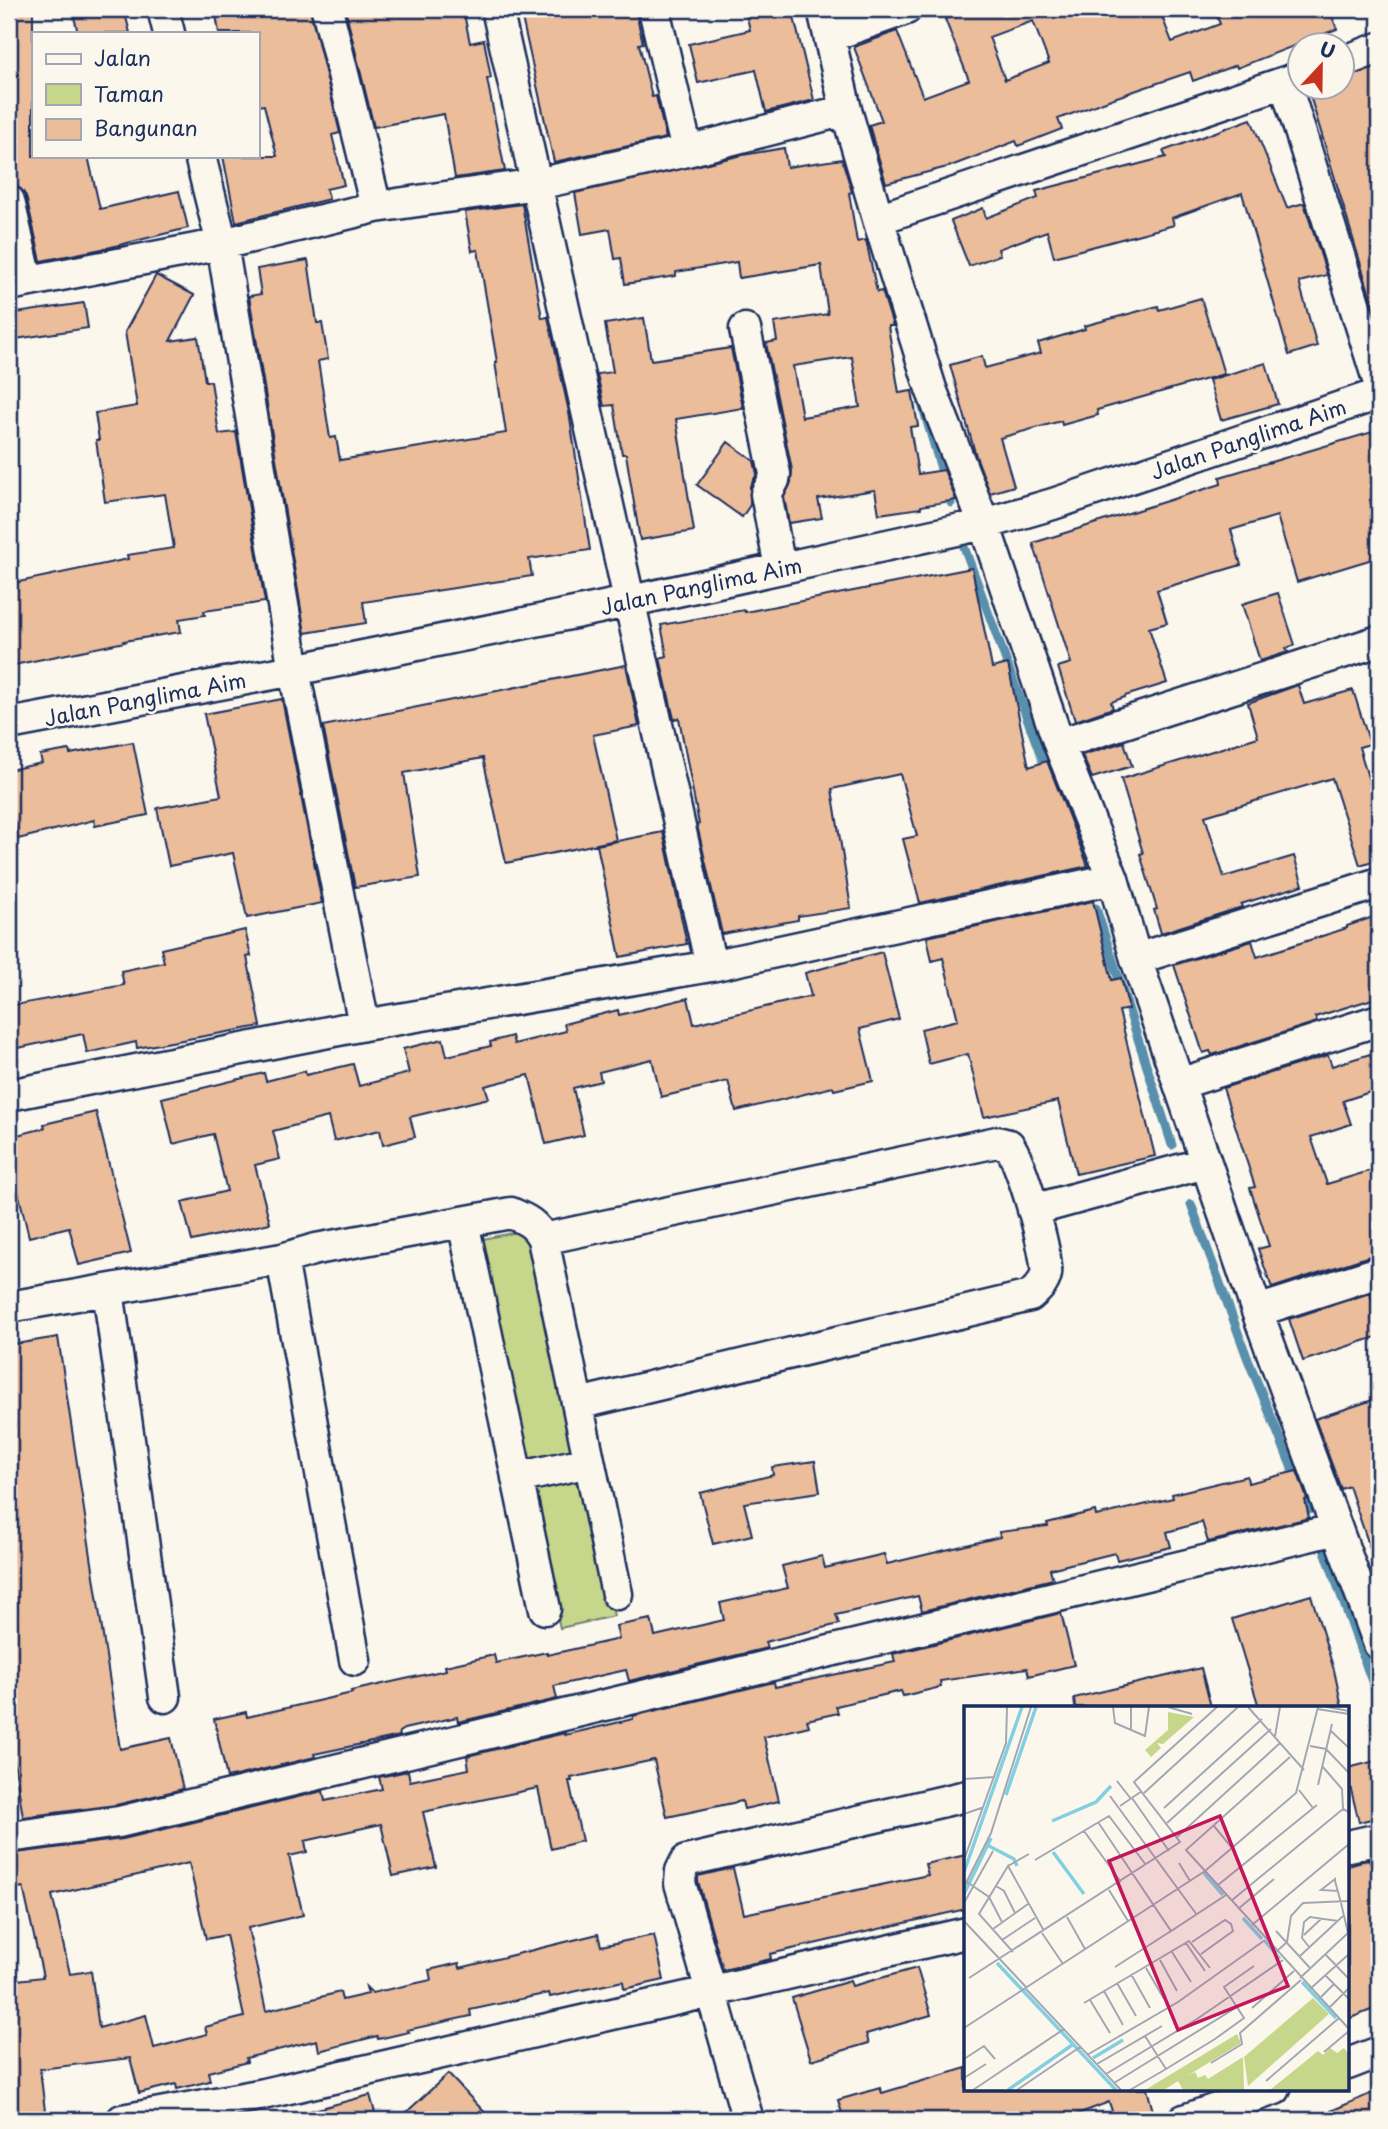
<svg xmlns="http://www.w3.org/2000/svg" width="1388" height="2129" font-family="'Playpen Sans',sans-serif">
<rect width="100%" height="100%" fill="#fbf7ec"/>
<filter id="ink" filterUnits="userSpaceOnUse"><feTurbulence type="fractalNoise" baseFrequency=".0143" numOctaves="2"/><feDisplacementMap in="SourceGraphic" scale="14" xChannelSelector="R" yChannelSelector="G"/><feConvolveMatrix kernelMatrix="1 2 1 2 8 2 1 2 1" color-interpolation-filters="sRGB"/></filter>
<g filter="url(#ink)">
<path fill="#c6d68a" stroke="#708274" stroke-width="2" d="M527 1230 614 1616 560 1628 473 1241Z"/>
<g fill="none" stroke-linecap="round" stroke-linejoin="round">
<path stroke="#598fad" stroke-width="9" d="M922 404 951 503
M963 544 1047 772
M1096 908 1172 1145
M1191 1204 1247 1357 1309 1510
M1324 1548 1379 1701"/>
</g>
<path fill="#ebbd9b" stroke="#1b2f5e" stroke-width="2" fill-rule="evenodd" d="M9 9H33V156H88L100 209 179 191 188 228 107 248 41 261 26 196 21 189 9 184Z
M72 9H124L130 33H78Z
M215 9H310L340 133 332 135 344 185 326 189 329 199 236 222 223 156H277L264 105 257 106V33H219Z
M345 9H463L470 43 484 40 491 78 487 79 505 171 455 178 444 114 374 127Z
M520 9H635L643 43 639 44 652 97 656 96 666 138 554 162Z
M745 9H792L814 100 766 112 756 70 698 83 689 44 750 30Z
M975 9H1159L1172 42 1220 24 1214 9H1329L1337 29 1237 68 1236 65 1193 81 1190 72 1111 99 1058 119 1062 129 1018 146 1016 141 951 166 886 183 869 125 882 121 854 47 897 31 923 97 969 80 945 19ZM1033 21 1049 63 1005 80 989 37Z
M1379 67V325L1309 92 1314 88H1342V79Z
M1251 119 1287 208 1304 203 1327 275 1299 282 1317 346 1289 355 1242 193 1172 218 1174 225 1054 257 1047 231 998 249 1000 255 969 266 951 221 983 208 986 218 1038 198 1036 191 1166 157 1163 151Z
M784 148 787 167 842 159 852 192 849 193 857 242 866 240 877 292 882 291 893 326H888L899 393 912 391 918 426 910 427 918 474 944 470 956 500 921 506V508L879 514 875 490 818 499 822 518 789 523 784 497 791 483 792 470 766 343 777 341 774 323 828 314 821 265 739 278 737 262 676 272V276L625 284 621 258 615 259 610 229 582 234 575 193 743 155ZM852 357 860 407 802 417 793 366Z
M522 204 542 318 548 317 569 412 590 550 529 559 532 576 363 602 366 623 305 633 249 296 261 294 257 269 308 260 317 323H322L328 359 318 361 330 438 336 437 340 460 506 433 495 362H497L478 250 472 251 465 212Z
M156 275 194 295 170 341 198 337 205 381H211L219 434 236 432 265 602 204 611 205 615 179 619 181 632 124 641 125 642 9 666V584L128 559 127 555 174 548 165 494 105 502 96 440H99L95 413 137 406 125 332Z
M1201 298 1224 374 1097 410 1098 415 1062 425 1061 421 1000 438 1014 486 990 493 976 456 950 365 982 356 985 368 1041 353 1038 343 1085 329 1084 326 1158 306 1159 310Z
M84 303 88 328 9 340V314Z
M644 318 651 360 731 348 743 408 676 419 694 531 640 540 626 454H622L614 405 604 406 597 374 613 372 605 324Z
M1266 363 1278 404 1221 420 1209 380Z
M1379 430V497L1370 500 1379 528V557L1297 582 1277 516 1231 530 1241 565 1157 590 1167 623 1149 628 1167 683 1125 696V697L1111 702 1113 708 1075 721 1058 667 1071 663 1033 543 1221 484 1220 477Z
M728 442 754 461 757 474 750 486V505L742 517 697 485Z
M972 568 992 668 1008 664 1029 767 1047 761 1088 866 920 903 903 839 917 836 900 774 832 789 851 908 798 916V920L722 934 697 825 699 824 679 718 674 719 660 658 667 656 661 625 744 610 745 612Z
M1278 593 1295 645 1286 648 1288 652 1260 661 1242 604Z
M626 665 639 726 593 735 616 840 506 863 483 758 404 773 420 877 355 887 323 726Z
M1298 685 1304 704 1353 690 1370 744 1359 747 1379 815V859L1360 865 1332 778 1205 816 1224 877 1294 856 1303 885 1241 904 1242 907 1161 933 1154 910 1157 909 1140 854 1143 853 1121 779 1258 737 1248 703Z
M282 699 322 903 247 918 233 853 169 866 157 808 221 796 204 714Z
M133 742 148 815 95 826 94 820 18 839 9 794V770L42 763 40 755 69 750 70 754Z
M1124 742 1132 766 1092 778 1082 755Z
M663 832 687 944 620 957 597 845Z
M1093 901 1112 980 1121 978 1129 1009 1119 1011 1155 1156 1076 1174 1058 1101 984 1117 968 1054 929 1064 921 1029 958 1020 943 958 932 961 927 937Z
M1379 915V997L1315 1017 1317 1022 1212 1055 1210 1051 1203 1053 1174 965 1252 941 1257 957 1347 928V926Z
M245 930 251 956 247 957 261 1026 137 1048 136 1042 87 1053 83 1034 9 1050V1006L124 985 121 971 164 962 161 949Z
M882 952 899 1019 860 1029 873 1081 834 1090 833 1087 736 1111 728 1081 661 1097 652 1059 599 1072 601 1081 573 1088 584 1135 546 1144 529 1075 485 1086 489 1098 410 1117 415 1137 383 1145 380 1130 334 1141 328 1117 273 1131 280 1159 255 1165 270 1223 192 1241 182 1202 227 1191 213 1134 173 1144 162 1098 264 1073 266 1081 305 1071 306 1075 353 1064 359 1086 409 1073 403 1049 443 1039 447 1056 491 1046 490 1042 512 1036 514 1044 566 1031 564 1024 618 1010 619 1015 688 998 694 1024 811 996 805 973Z
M1370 1054 1379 1089 1343 1101 1351 1124 1311 1137 1327 1184 1379 1168V1253L1272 1288 1258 1249 1269 1246 1250 1188 1255 1187 1223 1088 1328 1055 1332 1066Z
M96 1112 131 1253 79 1265 69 1227 29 1237 9 1154V1137L45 1128 44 1124Z
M1370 1293 1379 1321V1336L1303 1361 1289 1319Z
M58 1337 120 1749 171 1738 183 1789 116 1805 23 1817 11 1742H9V1345Z
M1379 1398V1563H1375L1349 1486 1341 1489 1315 1419Z
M815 1461 820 1492 744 1503 752 1535 713 1544 700 1493 773 1475 772 1467Z
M1297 1471 1307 1499 1305 1500 1309 1518 1208 1542 1202 1522 1167 1532 1171 1547 1117 1560 1115 1553 1050 1569 1053 1579 922 1611 918 1596 836 1615 839 1624 765 1642 767 1648 629 1681 626 1670 554 1686 557 1699 458 1722 457 1717 404 1729 399 1732 400 1736 314 1754 315 1757 227 1778 214 1719 246 1712 247 1717 352 1693 351 1691 446 1670 445 1666 494 1655 496 1663 547 1652V1655L619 1639 616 1626 651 1619 655 1636 724 1620 720 1603 788 1588 782 1566 822 1556 825 1568 884 1554 887 1564 1000 1537 999 1532 1048 1526 1047 1523 1095 1511 1096 1516 1173 1498 1172 1494 1247 1476 1248 1483Z
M1311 1595 1334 1670 1342 1707H1259L1232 1619Z
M1061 1613 1074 1665 1029 1676 1027 1668 940 1681 941 1687 903 1696 901 1691 836 1706 838 1713 807 1720 809 1726 764 1737 779 1801 744 1809 742 1801 667 1817 654 1760 571 1778 572 1781H569L582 1841 551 1849 538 1788 423 1812 436 1867 393 1876 381 1824 305 1841 307 1852 289 1856 303 1915 248 1928 266 2011 340 1992 342 2000 368 1994 366 1987 372 1993 431 1980 429 1970 459 1963 460 1968 598 1934 601 1946 654 1935 664 1980 624 1989 623 1981 550 1997 549 1993 470 2010 471 2016 407 2030 409 2032 378 2039 377 2036 319 2051 317 2040 246 2058 247 2062 208 2072 210 2081 177 2089 176 2084 139 2093 130 2058 40 2069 45 2111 9 2116V1981L43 1977 23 1887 9 1890V1854L123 1839 323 1791 325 1801 382 1789 379 1777 408 1771 410 1781 469 1769 467 1756 565 1733V1735L633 1719V1716L774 1682 775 1687 895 1662 893 1654ZM189 1863 206 1939 226 1935 244 2017 205 2027 207 2034 154 2048 146 2015 99 2028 91 1971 70 1974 52 1895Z
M1201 1668 1211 1707H1075L1074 1698Z
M1379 1760V1817L1359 1822 1348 1778V1768Z
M966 1855V1909L770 1954 771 1959 723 1970 698 1881V1876L733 1868 744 1914 928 1875 925 1864Z
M1369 1859 1379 1885V2007L1348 2019V1865Z
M917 1968 931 2015 866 2034 869 2043 811 2060 792 1998 850 1981 852 1986Z
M966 2068V2089H1147L1153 2111 1115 2120 1109 2102 1062 2120H844L838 2100 880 2088 882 2093Z
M448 2074 492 2120H398Z
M1379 2090V2120H1310Z
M370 2095 377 2120H307L306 2112Z"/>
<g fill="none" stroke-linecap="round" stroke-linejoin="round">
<g stroke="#1b2f5e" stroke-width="35">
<path id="minor" d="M163 9 169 33
M327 9 376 207
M497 9 711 966
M654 9 687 151
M830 36 906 9
M1342 62 1379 48
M1300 77 878 219 931 389 984 524 1059 744 1113 879 1136 959 1257 1311 1379 1644
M1285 83 1379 383
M846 110 878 219
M200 156 222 244 294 670 364 1025 711 966 1113 879
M9 201 27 280
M9 285 222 244 376 207 537 184 687 151 846 110 823 9
M745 329 775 474 774 480 766 494 780 568
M9 724 294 670 599 608 984 524 1053 504 1379 394
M1059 744 1379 641
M1136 959 1379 883
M1179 1084 1379 1020
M9 1095 364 1025
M1033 1210 1205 1163
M463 1222 545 1609
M543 1239 997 1142 1009 1145C1021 1161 1049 1256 1046 1274 1044 1284 1037 1290 1030 1296L578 1404
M282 1259 355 1660
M108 1290 165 1697
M9 1307 282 1259 316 1249 511 1213C527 1220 536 1224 543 1239L617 1594
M1257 1311 1379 1272
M517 1478 589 1462
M9 1837 119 1822 1337 1529
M1348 1846 1379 1839
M1348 2064 1379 2052
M122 2120 259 2095 966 1933
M748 2120 680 1883 681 1871 686 1861 966 1796
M1184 2120 1275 2089"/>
</g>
<use href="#minor" stroke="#fbf7ec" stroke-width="30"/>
</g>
</g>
<g text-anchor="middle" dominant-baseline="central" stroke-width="5" stroke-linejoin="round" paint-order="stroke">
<g font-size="21" fill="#1b2f5e" stroke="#fbf7ec">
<text transform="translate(1248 438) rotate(-19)">Jalan Panglima Aim</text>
<text transform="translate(701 585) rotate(-12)">Jalan Panglima Aim</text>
<text transform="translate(145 698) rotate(-11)">Jalan Panglima Aim</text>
</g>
</g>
<g transform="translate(964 1706)">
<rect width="385" height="385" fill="#fbf7ec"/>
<path d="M204 6 230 11 199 38 193 37 197 42 187 51 181 44 204 24ZM349 292 365 308 284 380 280 351ZM273 328 277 337 223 370 231 366 234 372 241 369 244 373 279 351 280 384H219L214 375 200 384H181ZM366 342 373 347 380 342 385 348V384H306L354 345 359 349Z" fill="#c6d68a"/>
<path fill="none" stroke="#82cfe1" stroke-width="3.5" d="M42 89 72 1M88 115 132 96 147 80M25 140 50 153 53 160M89 146 120 188M0 166 58 1M240 167 259 189M0 188 27 132M279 212 298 233M301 235 316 253M33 257 152 384M338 276 372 312M129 352 159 334M44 384 108 339"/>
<path fill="none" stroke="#a1a7b3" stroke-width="2" d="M149 1 151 17 181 30 185 1M204 1 228 8M284 1 340 64M363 1 385 5M353 3 385 8M167 24V1M367 25 385 42M311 30 316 1M346 40 362 43 385 67M326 51 222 144 385 323M358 60 378 83 379 103 385 106M0 73 31 71M153 75 167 93M354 79 368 18M335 84 349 102M180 87 274 1M146 90 233 209M168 92 205 145M156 100 178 85M200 102 298 13M0 108 20 101M134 116 207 225 262 189M203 117 307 23M250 120 268 142M120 125 157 176M213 131 316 37M0 154 42 37 43 1M71 154 145 110 182 159M215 157 226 175M44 160 65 148M3 176 25 191 38 216M254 179 353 99M32 180 40 185 51 207M0 181 27 127 67 1M145 184 164 215M374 185 357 184 371 173V175L377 197 384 227M267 195 379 103M0 197 29 145M274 203 310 173M103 211 121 243M0 215 62 281M288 219 385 138M29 223 64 198M312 225 346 262M78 227 99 258M340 229 357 213M38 234 71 212M228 236 261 214 267 218 269 225 237 248M222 237 241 265M346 242 338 232 340 216 346 211 374 215M49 246 15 208 44 160 80 225M208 246 227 276M312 246 323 236 327 210 339 197 385 195M361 248 385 273M336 250 379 210M196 254 213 285M151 261 207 225M182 262 200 293M167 268 186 302M361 269 385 293M5 272 216 136 170 76 253 1M336 272 385 226M153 277 172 310M61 282 157 384M346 283 385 248M140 285 159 319M355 293 370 278M126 294 146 327M120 297 225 235 246 262M288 302 330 265M365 302 385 282M0 322 241 165 332 87 354 1M181 330 202 363 251 333 280 312 260 281 290 260M360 346 385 325M123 349 214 296 301 234M0 353 20 340 31 353M247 357 278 338 276 327 337 274M133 358 198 320M142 368 233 313 319 254M0 372 22 358M302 375 375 312M150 377 273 301M9 384 100 323M53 384 116 341M166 384 202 363"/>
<path fill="#c2185b" fill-opacity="0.15" stroke="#c2185b" stroke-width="3.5" d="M256 110 324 280 214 324 145 155Z"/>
<rect width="385" height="385" fill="none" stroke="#1b2f5e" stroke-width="3.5"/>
</g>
<rect width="1388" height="2129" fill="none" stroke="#fbf7ec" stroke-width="35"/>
<rect x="18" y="18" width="1353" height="2094" fill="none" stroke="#1b2f5e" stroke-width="2.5" filter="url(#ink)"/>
<rect x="32" y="32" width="228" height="126" fill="#fbf7ec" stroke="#a1a7b3" stroke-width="2"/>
<rect x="46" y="54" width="35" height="10" fill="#fbf7ec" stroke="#a1a7b3" stroke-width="2"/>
<text x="94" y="66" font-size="21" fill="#1b2f5e">Jalan</text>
<rect x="46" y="84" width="35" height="21" fill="#c6d68a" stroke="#a1a7b3" stroke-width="2"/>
<text x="94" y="102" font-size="21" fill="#1b2f5e">Taman</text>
<rect x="46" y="119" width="35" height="21" fill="#ebbd9b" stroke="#a1a7b3" stroke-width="2"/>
<text x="94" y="136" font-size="21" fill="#1b2f5e">Bangunan</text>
<g transform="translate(1321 66) rotate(22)"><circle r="33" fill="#fbf7ec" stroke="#a1a7b3" stroke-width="2"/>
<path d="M0-5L12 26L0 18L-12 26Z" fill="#c8321e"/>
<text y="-10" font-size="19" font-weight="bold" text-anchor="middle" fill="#1b2f5e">U</text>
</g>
</svg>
